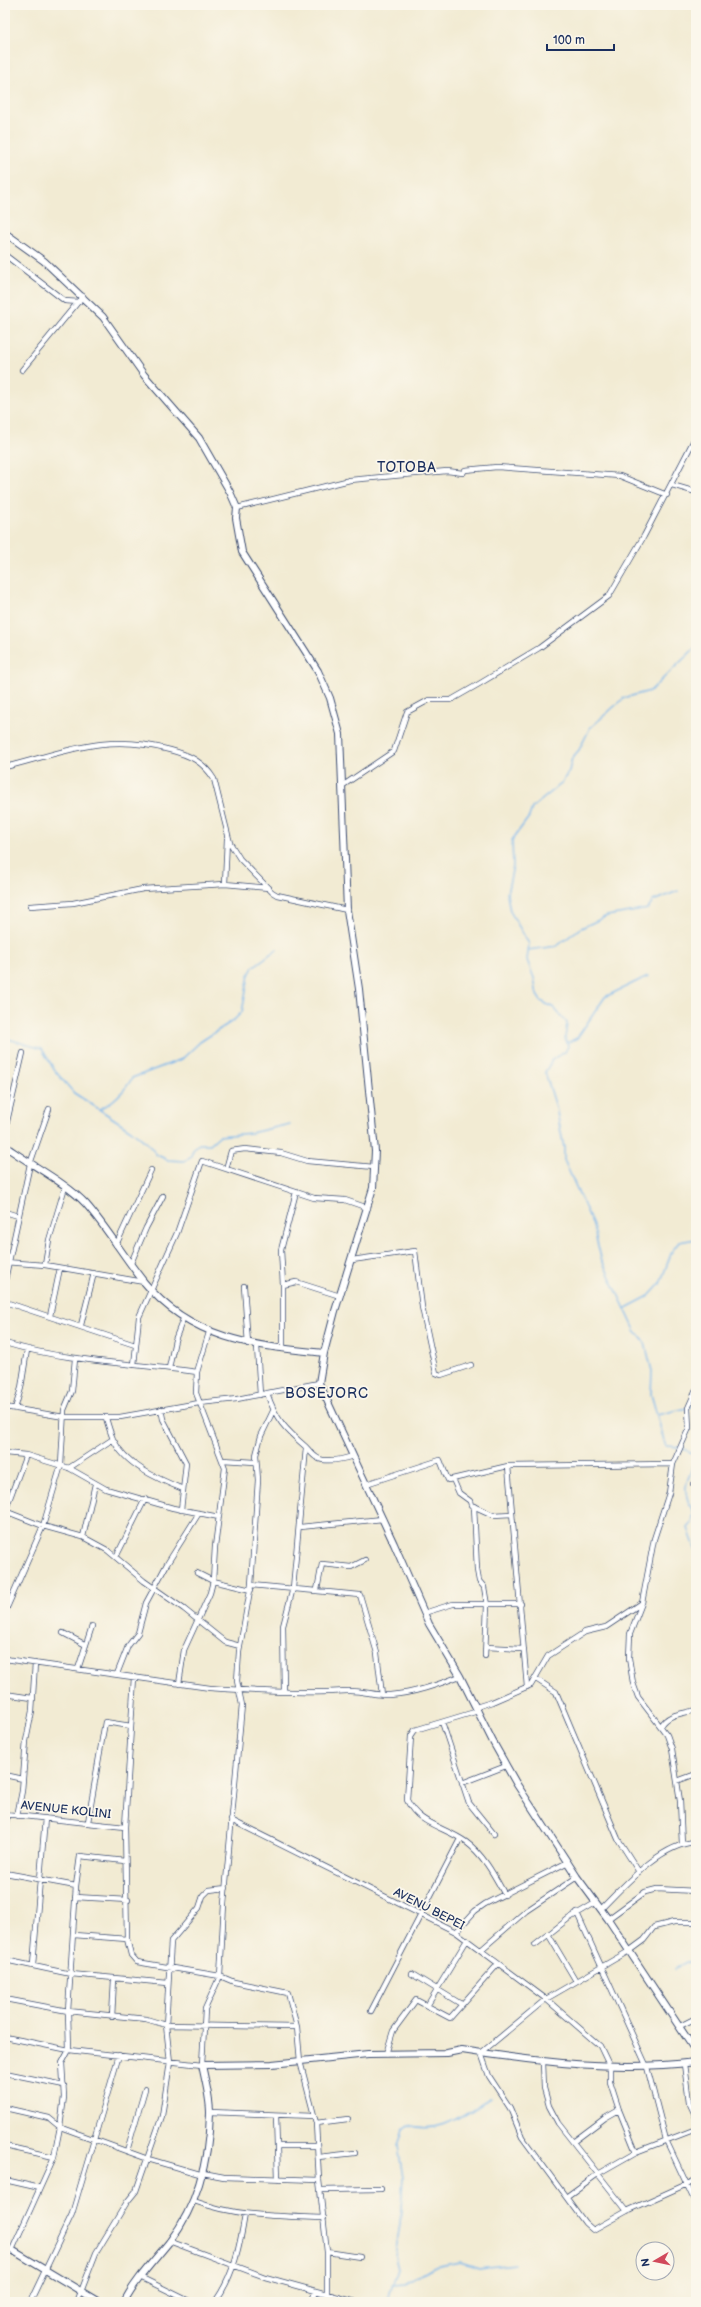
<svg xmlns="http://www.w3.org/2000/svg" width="701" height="2307" font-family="'Balsamiq Sans',sans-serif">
<rect width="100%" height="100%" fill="#fbf7ec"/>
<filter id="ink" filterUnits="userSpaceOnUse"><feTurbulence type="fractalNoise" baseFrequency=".025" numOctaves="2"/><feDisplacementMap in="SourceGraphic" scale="8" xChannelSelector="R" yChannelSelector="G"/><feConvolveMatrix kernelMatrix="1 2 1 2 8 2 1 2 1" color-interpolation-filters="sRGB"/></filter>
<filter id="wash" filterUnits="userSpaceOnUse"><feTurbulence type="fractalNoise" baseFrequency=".012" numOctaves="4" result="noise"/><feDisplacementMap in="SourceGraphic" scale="16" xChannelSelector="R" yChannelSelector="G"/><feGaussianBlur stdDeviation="0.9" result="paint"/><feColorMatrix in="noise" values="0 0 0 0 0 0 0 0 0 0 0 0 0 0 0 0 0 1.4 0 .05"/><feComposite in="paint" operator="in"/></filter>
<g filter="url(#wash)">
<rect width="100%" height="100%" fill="#f2ebd3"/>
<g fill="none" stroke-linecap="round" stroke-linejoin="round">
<path stroke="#79b5eb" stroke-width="1.5" d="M528 950 557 946 579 929 607 916 648 909 653 901 678 891
M5 1038 42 1049 55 1071 74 1093 131 1130 147 1143 157 1155 168 1160 184 1161 190 1158 194 1148 199 1144H210L219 1136 251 1133 290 1124
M567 1043 577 1038 605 997 648 976
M100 1109C112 1103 126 1090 132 1078L182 1059 200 1042 234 1020 242 1012 249 975 253 967 277 949
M626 1308 649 1296 660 1284 672 1251 679 1242 696 1239
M690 1407 696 1405
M657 1415 687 1408
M679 1447 666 1446 665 1444 651 1394 652 1371 645 1343 635 1330 601 1258 593 1225 564 1160V1148L556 1107 545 1072 553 1059 565 1052 568 1046 565 1038 567 1023 554 1008 541 1001 537 995 534 978 527 960 529 944 510 911 507 894 513 866 512 840 529 817 532 808 561 784 569 771 572 758 579 750 590 728 624 698 650 691 696 647
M682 1448 692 1453C698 1464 687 1475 686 1487 685 1497 690 1505 694 1514L692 1523 688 1528 696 1551
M675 1969 696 1958
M392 2285 404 2284 434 2267 460 2262 479 2268 514 2264
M387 2302 398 2269 395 2257 400 2223 403 2178 398 2146 403 2129 409 2125C441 2136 464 2113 490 2098"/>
</g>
</g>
<g filter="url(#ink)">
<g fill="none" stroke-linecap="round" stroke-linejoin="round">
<g stroke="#3b4b70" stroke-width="6">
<path id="street" d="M5 255 65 301 79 302
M22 370 83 296
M672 485 696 492
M237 508 350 480 447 471 463 473 465 470 497 467 620 476 667 495
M5 767C66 752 105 732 170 750 189 755 203 761 214 779L230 843 240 859 272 892 277 895 347 910
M342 786 394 751 407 712 429 700H451L479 684 539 648 609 596 644 536 696 436
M225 884 227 839
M30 906 73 903 143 889 225 884 269 888
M5 1130 23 1053
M226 1169 231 1151 245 1149 281 1153 307 1161 374 1167
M5 1212 18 1216
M116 1245 151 1170
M352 1260 415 1251 422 1307 436 1373 441 1375 471 1365
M5 1262 45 1265 144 1282
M131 1263 146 1228 163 1196
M45 1265 49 1240 65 1187
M5 1280 30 1164 49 1109
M283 1285 296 1282 340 1296
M244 1286 248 1344
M5 1302 135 1345
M50 1316 60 1268
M81 1325 94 1273
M5 1343C67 1362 133 1363 197 1372
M257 1346 260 1395
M283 1349V1285L281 1250 296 1192
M134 1365 139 1317 177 1233 202 1161 314 1198 345 1200 368 1208
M169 1368 175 1340 183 1319
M267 1393C276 1420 285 1429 306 1447 311 1452 315 1459 323 1460 332 1461 344 1459 353 1456
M5 1407 64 1417H120L199 1403 237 1399 319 1383
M15 1409 21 1388 27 1350
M161 1409 163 1419 186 1463 181 1510
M106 1418C108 1425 110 1432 113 1439 125 1465 158 1479 183 1489
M5 1453 26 1455 69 1468 106 1489 173 1508 219 1517
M223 1460 255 1462
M508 1466 527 1687
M69 1468 113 1439
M453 1479 459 1493 470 1501 471 1505 493 1515 512 1514
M366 1484 440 1460 448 1480 508 1466 673 1464
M693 1484 696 1483
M474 1506 477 1570 479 1581 484 1587 487 1605 485 1656
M5 1511 43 1526 83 1537 107 1550 144 1581 184 1609 225 1642 240 1646
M5 1511 26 1455
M300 1527 383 1519
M83 1537 95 1484
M116 1557 145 1499
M197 1573 213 1581 251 1590
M251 1585 360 1595 377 1653 382 1695
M317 1590 322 1564 351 1567 365 1560
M5 1612 43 1526 61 1465 64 1410 72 1391 75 1359
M424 1613 453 1604H521
M63 1633 86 1645
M486 1647 523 1649
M5 1659 210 1688C255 1691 302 1694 347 1691 362 1690 376 1696 390 1695 415 1693 437 1685 460 1676
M78 1669 92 1626
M117 1674 128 1646 138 1633 146 1603 167 1564 199 1513
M134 1677 125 1827 127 1939 131 1955 137 1962 220 1976 234 1982 288 1993 297 2027 300 2061 316 2123 319 2180 327 2252V2293
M536 1679 556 1692 618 1839 639 1872
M179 1684 184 1650 210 1593 213 1581 215 1547 225 1468 196 1393 197 1372 210 1329
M284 1691 283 1626 293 1588 306 1448
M5 1694 32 1698
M476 1707 492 1702 531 1685 548 1656 585 1632 606 1627 642 1603
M478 1711 415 1730 411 1736 407 1800C418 1825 446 1827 466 1842 484 1855 495 1877 505 1895
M442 1722 469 1803 494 1834
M661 1726C669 1713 683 1714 696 1710
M5 1775 23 1779
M677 1781 696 1774
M462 1783 506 1766
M5 1814 125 1827
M17 1816 22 1791 26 1741 32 1711 35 1663
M231 1820 456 1932 546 1999 600 2046 610 2067V2082L619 2110 636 2152
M88 1822 105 1722 131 1726
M5 1832 7 1814
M682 1844 680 1801 672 1749 667 1735 638 1697 633 1683 629 1658 630 1634 642 1603 654 1539 669 1493 673 1464 689 1428 688 1408 696 1390
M5 1873 76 1886
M75 1897 128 1900
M601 1909C625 1885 660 1844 696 1842
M577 1913 647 2067 666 2140 696 2204
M608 1919 645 1892 657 1889 696 1891
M696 1922H674L654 1927 644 1940 629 1951 546 1999 481 2053 489 2076 510 2108 522 2137 585 2223 593 2230 627 2211 696 2180
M456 1932 475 1911 485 1904 568 1862
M548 1934 576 1981
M74 1935 127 1939
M535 1945 568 1919 595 1903
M481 1950 526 1911 577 1877
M5 1960 71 1974 168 1983
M33 1965 45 1818
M412 1974 461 2004
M5 1999 68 2011 146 2019 166 2025 297 2027
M427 2006 467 1940
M371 2011 460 1839
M112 2017 114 1979
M680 2026 696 2018
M5 2037 69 2050 202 2065 205 2009 220 1976 224 1904 242 1705 237 1681 239 1652 251 1585 258 1480 256 1455 261 1436 273 1411
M386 2054 393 2031 416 2000 450 2018 498 1964
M543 2062 544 2088 549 2106 558 2123 627 2211
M684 2064 689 2102 696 2117
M5 2073 64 2085
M5 2108 49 2118 60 2127 148 2159 203 2175
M210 2112 314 2116
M276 2115 278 2179
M316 2123 348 2119
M573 2142 605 2118 619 2110
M5 2146 54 2157
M278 2146H317
M127 2151 145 2089
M318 2157 355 2153
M203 2173 224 2177 319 2180
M5 2180 40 2188
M322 2190 381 2189
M566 2197 599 2173 636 2152 696 2129
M194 2201C238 2217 277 2216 324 2218
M169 2241 265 2277 356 2302
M12 2250 54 2157 60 2127 64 2097 62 2063 69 2050 68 2011 76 1886 80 1856 125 1861
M327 2252 360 2257
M140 2277 191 2302
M30 2302 72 2214 119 2055
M77 2302 96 2253 127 2202 136 2191 162 2116 170 2062 166 2025 171 1941 199 1908 203 1896 209 1890 226 1888
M215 2302C234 2275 240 2246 245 2214
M311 2302 316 2291"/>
</g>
<g stroke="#3b4b70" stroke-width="8">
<path id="secondary" d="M5 233 44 261 103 317 144 375 199 438 230 492 237 508 236 518 242 552 318 671 330 698 340 734 347 910 359 989 375 1151 373 1188 335 1311 324 1353 319 1383 394 1544 429 1624 460 1676 493 1742 516 1783 577 1877 608 1919 696 2052
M5 1146C29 1164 67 1183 86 1204 107 1228 124 1257 144 1282 191 1340 255 1346 324 1353
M5 2251 12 2250 99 2302
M124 2302C136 2279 154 2261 170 2241 198 2204 209 2159 210 2113 210 2098 205 2080 202 2065L272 2064 368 2054 447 2053 462 2050C540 2062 617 2072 696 2062"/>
</g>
<use href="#street" stroke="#fff" stroke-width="4.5"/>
<use href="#secondary" stroke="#fff" stroke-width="6"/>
</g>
</g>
<g text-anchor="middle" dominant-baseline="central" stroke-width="3.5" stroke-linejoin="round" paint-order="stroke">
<g font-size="12" fill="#1b2f5e" stroke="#fbf7ec">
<text transform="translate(66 1810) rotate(6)">AVENUE KOLINI</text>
<text transform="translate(429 1909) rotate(27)">AVENU BEPEI</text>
</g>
<g font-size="14" letter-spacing="1" fill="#1b2f5e" stroke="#fbf7ec">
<text x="407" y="467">TOTOBA</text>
<text x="327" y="1393">BOSEJORC</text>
</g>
</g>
<rect width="701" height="2307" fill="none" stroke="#fbf7ec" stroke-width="20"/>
<g transform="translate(655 2261) rotate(261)"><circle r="19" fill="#fbf7ec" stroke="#a1a7b3"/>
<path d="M0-3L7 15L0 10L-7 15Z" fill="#d1495b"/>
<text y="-6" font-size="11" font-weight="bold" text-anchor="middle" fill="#1b2f5e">N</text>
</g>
<path d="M547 44v6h67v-6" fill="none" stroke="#1b2f5e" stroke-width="2"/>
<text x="553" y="44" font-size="12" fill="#1b2f5e" stroke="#fbf7ec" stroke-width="3" paint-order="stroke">100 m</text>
</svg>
